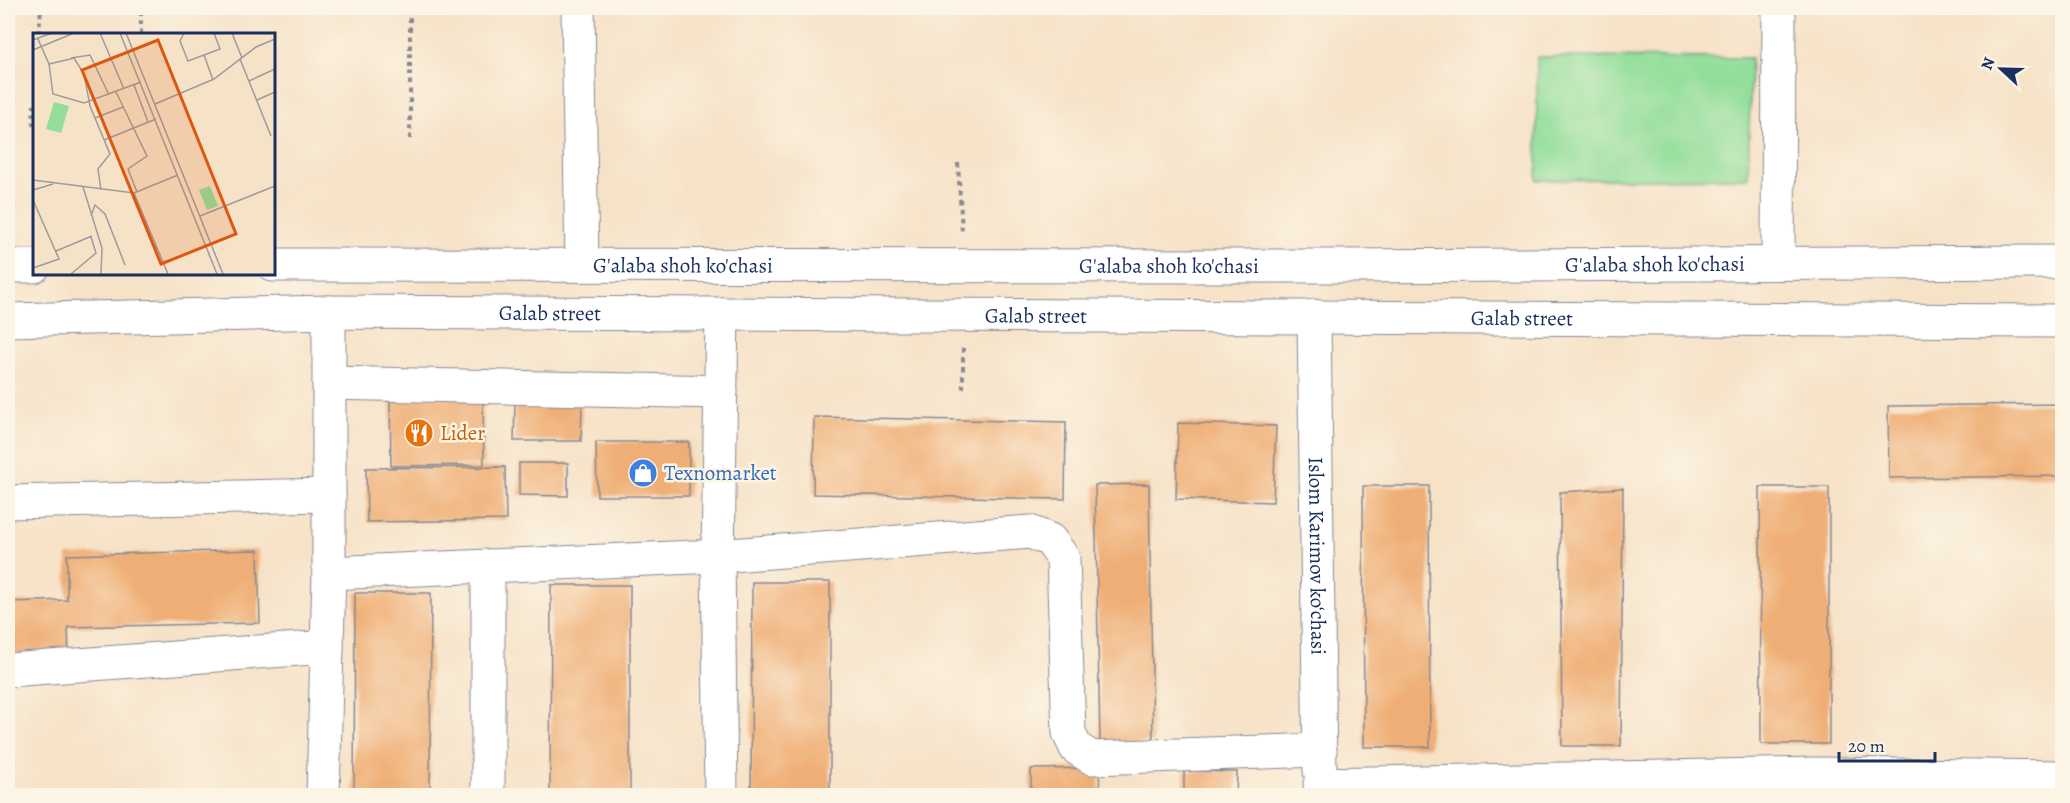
<svg xmlns="http://www.w3.org/2000/svg" width="2070" height="803" font-family="Alegreya,serif">
<rect width="100%" height="100%" fill="#fcf5e5"/>
<filter id="ink" filterUnits="userSpaceOnUse"><feTurbulence type="fractalNoise" baseFrequency=".0167" numOctaves="2"/><feDisplacementMap in="SourceGraphic" scale="12" xChannelSelector="R" yChannelSelector="G"/><feConvolveMatrix kernelMatrix="1 2 1 2 8 2 1 2 1" color-interpolation-filters="sRGB"/></filter>
<filter id="wash" filterUnits="userSpaceOnUse"><feTurbulence type="fractalNoise" baseFrequency=".008" numOctaves="4" result="noise"/><feDisplacementMap in="SourceGraphic" scale="24" xChannelSelector="R" yChannelSelector="G"/><feGaussianBlur stdDeviation="1.35" result="paint"/><feColorMatrix in="noise" values="0 0 0 0 0 0 0 0 0 0 0 0 0 0 0 0 0 1.4 0 .05"/><feComposite in="paint" operator="in"/></filter>
<g filter="url(#wash)">
<rect width="100%" height="100%" fill="#f6e2c7"/>
<path fill="#92de9a" stroke="#56867c" stroke-width="1.5" d="M1537 57 1751 58 1748 178 1537 180Z"/>
<g id="blocks">
<path fill="#efae75" d="M483 396 484 465 391 466 390 397Z
M515 403 582 404 581 441H514Z
M2062 404V476L1889 478 1888 406Z
M814 417 1066 422 1065 499 813 494Z
M1178 423 1276 426 1273 502 1176 499Z
M596 442H689V496H597Z
M519 463H568V496L519 495Z
M505 467 506 520 367 522 366 468Z
M1149 484 1153 742 1100 743 1095 485Z
M1363 486H1429L1430 747H1364Z
M1760 487H1829V744H1761Z
M1623 488 1621 746H1562L1560 492Z
M258 550 260 623 68 627 69 659 8 660V602L67 600V555Z
M752 582H830V796H751Z
M551 585H630V796H550Z
M355 593H431L430 796H354Z
M1099 768 1100 796H1031V769Z
M1184 771 1237 772 1236 796H1184Z"/>
</g>
</g>
<g filter="url(#ink)">
<use href="#blocks" fill-opacity="0" stroke="#888892" stroke-width="1.5"/>
<g fill="none" stroke-linecap="round" stroke-linejoin="round">
<g stroke="#888892" stroke-width="35">
<g id="minor">
<path d="M578 8 582 265"/>
<path d="M1778 263 1779 8"/>
<path id="s1" d="M1314 316 1320 771"/>
<path d="M329 383 721 392"/>
<path d="M8 502 329 495"/>
<path d="M488 566V796"/>
<path d="M329 573 718 556 1030 532 1050 540 1063 558 1069 733 1076 748 1092 758 1320 750"/>
<path d="M8 670 327 647"/>
<path d="M1320 784 1817 774 2062 777"/>
<path d="M323 796 329 573V312"/>
<path d="M721 796 718 556 722 314"/>
</g>
</g>
<g stroke="#888892" stroke-width="35">
<g id="major">
<path id="s2" d="M273 265 1335 266 2062 262"/>
<path d="M8 266H34"/>
<path id="s3" d="M8 320 329 312 2062 321"/>
</g>
</g>
<path stroke="#888892" stroke-width="4" stroke-dasharray="4.5 4.5" stroke-linecap="butt" d="M39 34 41 8
M141 34V8
M33 126 34 104
M410 139V8
M958 163 962 233
M963 348V389"/>
<use href="#minor" stroke="#fff" stroke-width="33"/>
<use href="#major" stroke="#fff" stroke-width="33"/>
</g>
</g>
<defs>
<g id="restaurant-disc" transform="scale(1.5)"><circle r="9.5" fill="#e8710a" stroke="#fcf5e5"/><path d="M-5-6h1v4h1v-4h1v4h1v-4h1v5L-1.5 .5V6h-2V.5L-5-1ZM5-6V6H3V1.5H1.5Q1.5-4 5-6Z" fill="#fff"/></g>
<g id="shop-disc" transform="scale(1.5)"><circle r="9.5" fill="#3f7fe0" stroke="#fcf5e5"/><path d="M-5-2.5h2.3a2.7 3.5 0 0 1 5.4 0H5L5.5 6h-11ZM-1.5-2.5h3a1.5 2.3 0 0 0-3 0Z" fill="#fff"/></g>
</defs>
<g fill-rule="evenodd">
<use href="#restaurant-disc" x="419" y="433"/>
<use href="#shop-disc" x="643" y="473"/>
</g>
<g text-anchor="middle" dominant-baseline="central" stroke-width="5" stroke-linejoin="round" paint-order="stroke">
<g font-size="21" fill="#1b2f5e" stroke="#fcf5e5">
<text stroke="none"><textPath href="#s2" startOffset="1382">G'alaba shoh ko'chasi</textPath></text>
<text stroke="none"><textPath href="#s2" startOffset="410">G'alaba shoh ko'chasi</textPath></text>
<text stroke="none"><textPath href="#s2" startOffset="896">G'alaba shoh ko'chasi</textPath></text>
<text stroke="none"><textPath href="#s3" startOffset="542">Galab street</textPath></text>
<text stroke="none"><textPath href="#s3" startOffset="1028">Galab street</textPath></text>
<text stroke="none"><textPath href="#s3" startOffset="1514">Galab street</textPath></text>
<text stroke="none"><textPath href="#s1" startOffset="240">Islom Karimov ko‘chasi</textPath></text>
</g>
<g font-size="21" fill="#c56008" stroke="#fcf5e5" text-anchor="start">
<text x="440" y="433">Lider</text>
</g>
<g font-size="21" fill="#366cbe" stroke="#fcf5e5" text-anchor="start">
<text x="664" y="473">Texnomarket</text>
</g>
</g>
<g transform="translate(33 33)">
<rect width="242" height="242" fill="#f6e2c7"/>
<path d="M21 69 36 73 28 100 13 96ZM177 153 185 173 174 177 166 157Z" fill="#92de9a"/>
<path fill="none" stroke="#9e9a9d" stroke-width="1.5" d="M67 0 91 56M87 0 184 241M93 0 190 241M151 0 147 8 155 28 187 16 181 0M199 0 209 25M5 6 16 31 41 25 51 41 57 73 77 121 65 136 68 157M0 7 19 0M0 17 41 0M171 22 180 47M38 25 57 22 76 62M207 26 238 103M16 31 20 61 51 70 108 49M216 48 242 36M101 52 115 89M83 59 114 123 95 136 104 159M224 67 242 59M122 71 181 46 223 14 242 6M62 85 90 74M71 107 123 86M0 147 101 160 145 142M50 154 69 215 68 241M0 157 20 151M101 160 135 241M0 167 26 226 0 235M58 183 62 172 72 181 92 232M167 183 242 153M23 218 59 203M38 241 63 220 58 204"/>
<path fill="#de5710" fill-opacity="0.15" stroke="#de5710" stroke-width="3" d="M125 7 203 201 128 231 49 37Z"/>
<rect width="242" height="242" fill="none" stroke="#1b2f5e" stroke-width="3"/>
</g>
<rect width="2070" height="803" fill="none" stroke="#fcf5e5" stroke-width="30"/>
<g transform="translate(2001 69) rotate(292)" stroke="#fcf5e5" stroke-width="4.5" paint-order="stroke">
<path d="M0-4.5L10 22L0 15L-10 22Z" fill="#1b2f5e"/>
<text y="-9" font-size="16" font-weight="bold" text-anchor="middle" fill="#1b2f5e">N</text>
</g>
<path d="M1839 752v9h96v-9" fill="none" stroke="#1b2f5e" stroke-width="3"/>
<text x="1848" y="752" font-size="18" fill="#1b2f5e" stroke="#fcf5e5" stroke-width="4.5" paint-order="stroke">20 m</text>
</svg>
